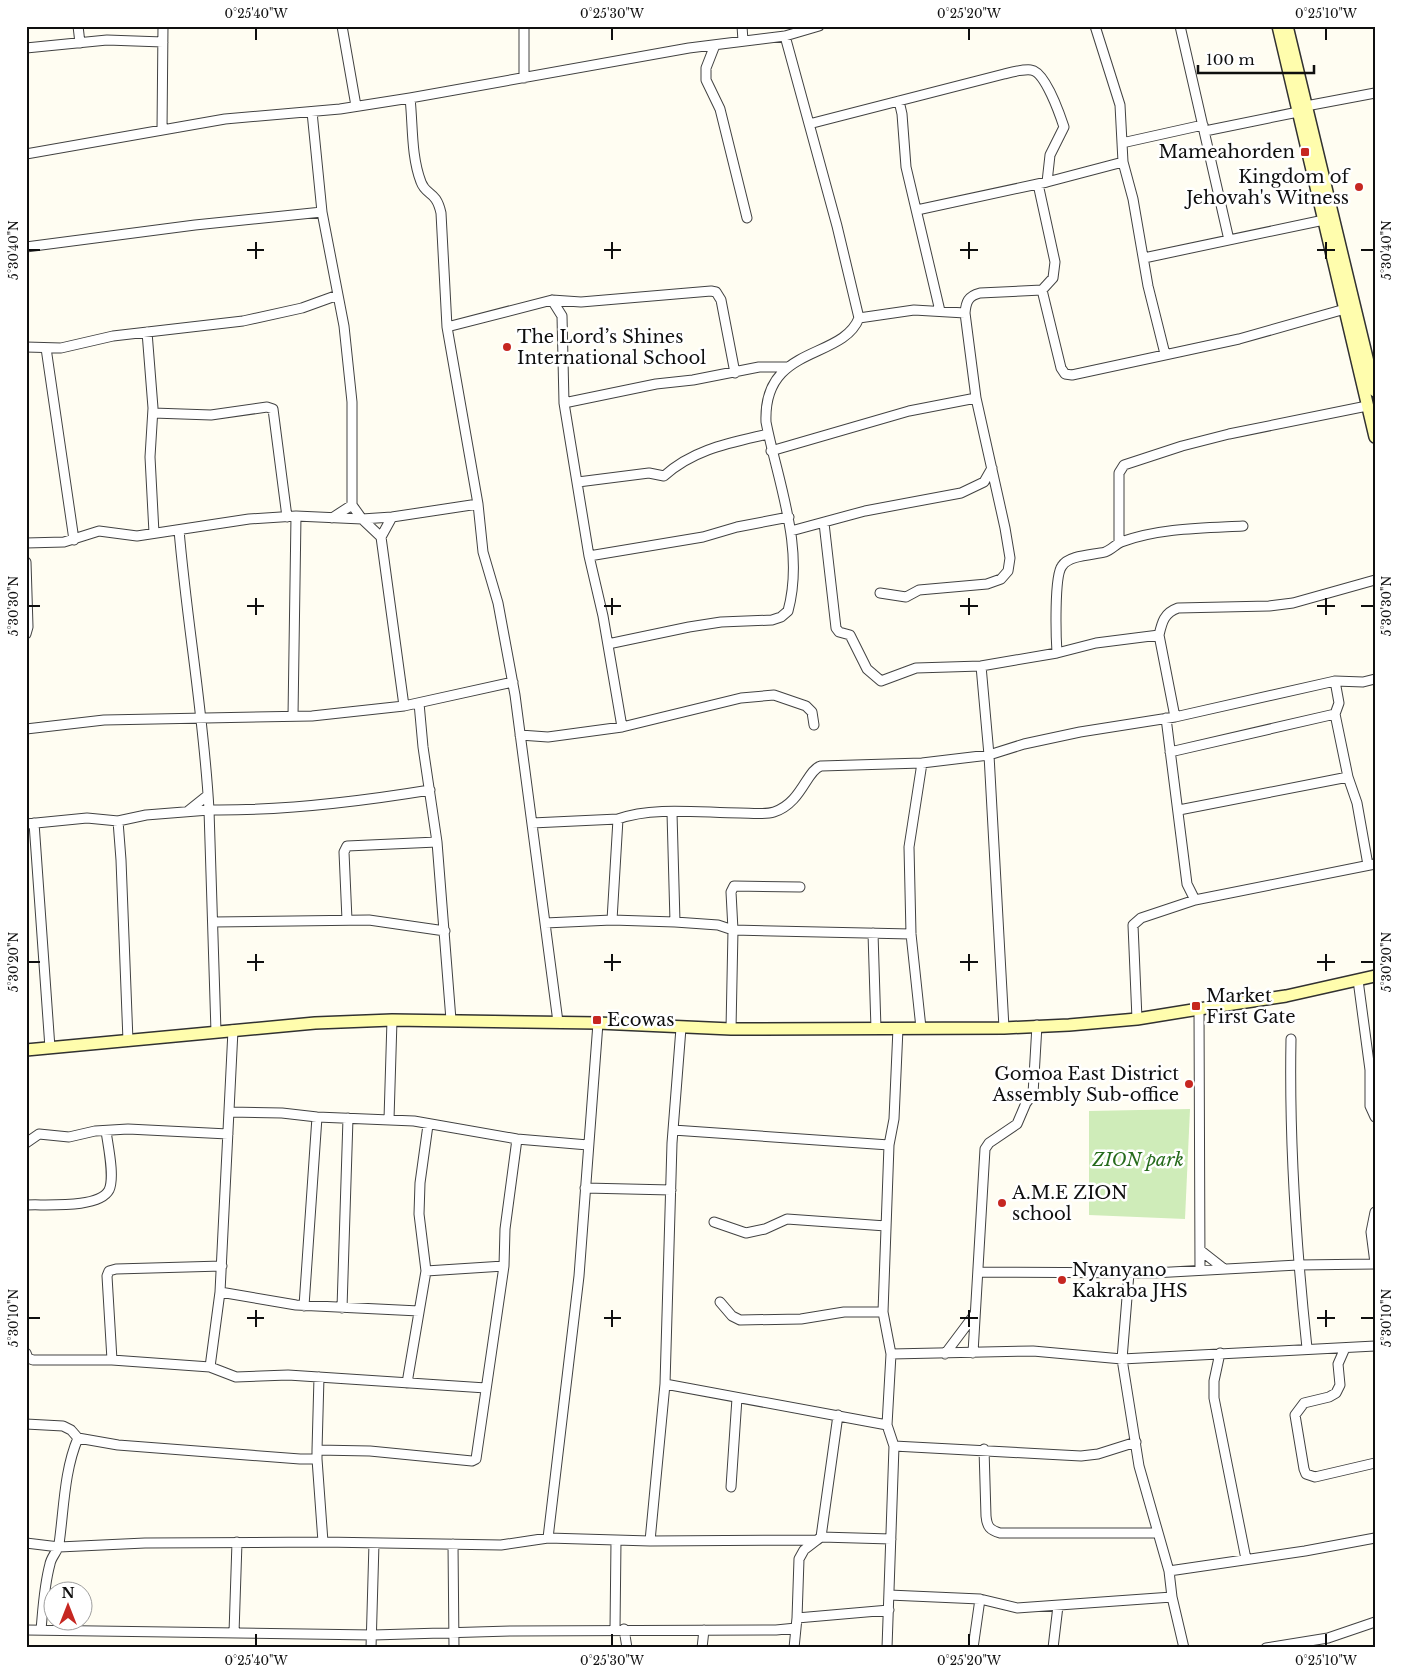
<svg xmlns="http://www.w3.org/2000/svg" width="1401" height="1674" font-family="'Libre Baskerville',serif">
<rect width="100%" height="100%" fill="#fffdf2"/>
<path fill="#cfecb9" d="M1190 1109 1185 1219 1089 1215V1111Z"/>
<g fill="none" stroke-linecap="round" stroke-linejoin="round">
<g stroke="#424242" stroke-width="11">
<path id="street" d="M78 26 80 43
M342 26 356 106
M524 26V78
M742 26 743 41
M1095 26 1120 105 1123 162 1133 199 1148 286 1165 354
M1180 26 1229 240
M715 45 706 68V80L720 109 747 218
M26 48 107 40 163 42
M410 98C413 125 411 156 421 182 426 196 436 190 441 213L447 327 478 504 483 552 498 603 515 695 558 1022
M899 101 902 114 906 167 940 311
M1306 106 1375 93
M312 112 322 212 344 326 352 402V505L362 519 381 537
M809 124 1004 74C1012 72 1023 69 1031 70 1045 71 1060 115 1064 127L1050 155 1047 182
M162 130 163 26
M1205 131 1298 112
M1122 143 1203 125
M26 154 225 119 340 109 410 98 689 48 785 36 819 26
M1038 184 1055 262 1053 278 1042 290
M917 210 1047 182 1123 162
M26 247 195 225 322 212
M1144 258 1324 220
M552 300 562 316 564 403 589 556 603 616 622 727
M859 318 914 310 965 313
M447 327 552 300 581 302 711 291 716 292 721 300 735 373
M147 332 153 408 150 457 154 533
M26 347 61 348 113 336 243 321 302 308 338 295
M46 348 74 540
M564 403 656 384 693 380 759 367H787
M153 413 211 415 267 407 273 409 287 517
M771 451 909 411 976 398
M578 482 649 473 664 476C694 449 730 443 768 434
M392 517 381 537 404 706
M332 518 352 505
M824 523 836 628 839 632 850 635 867 669 881 681 916 668 981 666 1057 653 1096 643 1159 635C1162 622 1164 613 1178 608L1269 606 1293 603 1375 580
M791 531 865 511 961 493 984 482 992 468
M26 543 64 542 99 531 137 536 249 519 296 516 362 519 392 517 478 504
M1119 543V473L1124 465 1182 446 1229 434 1367 406
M589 556 703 537 737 527 789 517
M26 562 28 627 26 634
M880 593 906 597 919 590 987 584 1001 579 1008 571 1010 558 1005 528 976 398 965 313C966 302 968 296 980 293L1042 290 1061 368 1065 374 1072 375 1239 339 1345 309
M1159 635 1175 717
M608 644 689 627 721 622 772 620 781 617 788 611C805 548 778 483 766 422 763 344 842 361 859 318L837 226 785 36
M1057 653C1056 638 1054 576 1062 566 1069 555 1093 555 1105 552 1111 550 1115 545 1121 542 1159 528 1203 528 1243 526
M981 666 989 755 1004 1028
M1335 681 1339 703 1335 714 1348 777 1357 803 1368 865
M419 703 423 747 437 842 451 1020
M293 716 296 516
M1166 718 1187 884 1195 900 1375 864
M26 729 104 720 312 716 404 706 513 682
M520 735 548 737 622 727 741 698 774 695 806 706 812 712 814 725
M1170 752 1335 714
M1179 810 1348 777
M188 811 208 795
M672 813 675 922
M118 821 121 860 128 1041
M34 823 50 1048
M532 823 618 819C653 806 703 813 740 813 750 813 764 815 774 812 802 803 807 769 821 766L922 763 989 755 1024 744 1080 732 1175 717 1335 681 1363 682 1375 679
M26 824 87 818 118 821 146 815 209 810C204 716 187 624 179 530
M800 887 734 886 731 892 733 930 911 934
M347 920 344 852 347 846 437 842
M612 920 618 819
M213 922 369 920 445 931
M545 923 612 920 675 922 718 925 733 930 731 1029
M873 933 876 1029
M1358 980 1370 1070V1106L1375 1117
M1199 1009 1200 1269
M1137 1019 1133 925 1141 918 1195 900
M921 1028 911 934 909 847 922 763
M216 1032 209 810C283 811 357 802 430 790
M1291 1039C1289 1142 1296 1245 1307 1348
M229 1112 282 1113 317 1117 414 1121 517 1139 588 1145
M389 1119 392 1020
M673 1130 889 1145
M26 1143 39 1134 69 1137 95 1131 128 1129 228 1134
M585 1188 671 1190
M26 1205C45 1204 99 1209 109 1190 115 1177 108 1146 106 1131
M1375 1212 1371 1232 1375 1263
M714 1222 746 1233 765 1229 787 1219 886 1226
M1200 1250 1223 1268
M426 1271 504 1266
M978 1272 1153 1273 1298 1265 1375 1264
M1129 1273 1122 1359 1139 1466 1169 1571 1172 1597 1184 1648
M220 1292 296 1305 419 1311
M720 1302 732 1316 740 1320 801 1319 844 1312H883
M304 1306 317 1117
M342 1308 348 1118
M1345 1348 1338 1364 1340 1385 1336 1393 1329 1397 1304 1403 1295 1415 1304 1469 1306 1474 1315 1477 1375 1463
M26 1353 28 1358 33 1360H112L210 1367 236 1377 288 1375 486 1388
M973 1353 985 1149 989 1143 1017 1124 1026 1103 1033 1094 1037 1025
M1220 1353 1214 1381V1398L1246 1559
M891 1354 1033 1351 1122 1359 1375 1346
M945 1354 975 1314
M112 1360 107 1276 109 1271 116 1269 222 1266
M210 1367 220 1292 233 1030
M407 1383 426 1271 419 1214 420 1183 428 1125
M665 1384 887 1425
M26 1424 63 1426 71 1430 78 1438 118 1445 300 1459H317V1450L370 1451 472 1461 476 1459 504 1266 505 1229 517 1139
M894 1446 1081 1456 1098 1454 1136 1442
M984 1449 986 1516C987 1527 990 1530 1000 1533H1158
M317 1450 319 1377
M317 1459 323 1542
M731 1487 737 1398
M821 1537 838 1415
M548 1538 579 1276 598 1023
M650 1541 665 1384 672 1143 681 1028
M26 1543 59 1547 145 1543 323 1542 501 1545 548 1538 650 1541 817 1540 821 1537 891 1539
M453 1544 454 1648
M1169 1571 1305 1551 1375 1538
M889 1595 980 1599 1017 1608 1172 1597
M797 1618 799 1559 804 1550 817 1540
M615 1629 616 1541
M624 1629 627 1648
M26 1630 373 1635 511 1631 776 1630 796 1628 797 1618 889 1610
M41 1630C43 1608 44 1586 50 1564 51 1557 58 1551 59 1544 64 1509 64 1471 78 1438
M234 1633 237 1542
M371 1648 374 1543
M702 1648 704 1630
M794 1648 796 1628
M887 1648 894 1446 887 1425 891 1354 883 1312 889 1145 894 1119 898 1028
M973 1648 980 1599
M1053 1648 1058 1606
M1266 1648 1328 1638 1375 1622"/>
</g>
<g stroke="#313131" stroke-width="14">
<path id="secondary" d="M1278 26 1375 437
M1287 26 1375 391
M26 1050 315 1023 392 1020 598 1023 731 1029 1004 1028 1069 1025 1137 1019 1199 1009 1286 996 1375 976"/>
</g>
<use href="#street" stroke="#fff" stroke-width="9"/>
<use href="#secondary" stroke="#fffdad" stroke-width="11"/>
</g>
<path fill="none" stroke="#0f0f0f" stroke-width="2" d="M256 28V40M612 28V40M969 28V40M1326 28V40M256 242V259M612 242V259M969 242V259M1326 242V259M28 250H40M247 250H264M604 250H621M960 250H978M1317 250H1335M1361 250H1374M256 598V615M612 598V615M969 598V615M1326 598V615M28 606H40M247 606H264M604 606H621M960 606H978M1317 606H1335M1361 606H1374M256 954V971M612 954V971M969 954V971M1326 954V971M28 962H40M247 962H264M604 962H621M960 962H978M1317 962H1335M1361 962H1374M256 1310V1327M612 1310V1327M969 1310V1327M1326 1310V1327M28 1318H40M247 1318H264M604 1318H621M960 1318H978M1317 1318H1335M1361 1318H1374M256 1634V1646M612 1634V1646M969 1634V1646M1326 1634V1646"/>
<g fill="#c62721" stroke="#fff" stroke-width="2">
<rect x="1300" y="147" width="10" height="10" rx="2.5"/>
<circle cx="1359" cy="187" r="5"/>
<circle cx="507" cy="347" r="5"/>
<rect x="1191" y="1001" width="10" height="10" rx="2.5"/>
<rect x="592" y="1015" width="10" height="10" rx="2.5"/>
<circle cx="1189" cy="1084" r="5"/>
<circle cx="1002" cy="1203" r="5"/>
<circle cx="1062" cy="1280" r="5"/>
</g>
<g text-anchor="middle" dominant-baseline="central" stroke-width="5" stroke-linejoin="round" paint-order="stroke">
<g font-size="18" fill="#0f0f0f" stroke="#fff" text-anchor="start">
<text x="1295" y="152" text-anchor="end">Mameahorden</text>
<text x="1349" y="177" text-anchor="end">Kingdom of<tspan x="1349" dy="21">Jehovah's Witness</tspan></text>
<text x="517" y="337">The Lord’s Shines<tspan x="517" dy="21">International School</tspan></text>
<text x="1206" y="996">Market<tspan x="1206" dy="21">First Gate</tspan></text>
<text x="607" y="1020">Ecowas</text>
<text x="1179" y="1074" text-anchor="end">Gomoa East District<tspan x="1179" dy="21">Assembly Sub-office</tspan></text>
<text x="1012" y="1193">A.M.E ZION<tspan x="1012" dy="21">school</tspan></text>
<text x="1072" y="1270">Nyanyano<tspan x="1072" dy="21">Kakraba JHS</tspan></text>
</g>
<g font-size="18" font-style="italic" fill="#266b1c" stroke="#fff">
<text x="1138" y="1160">ZION park</text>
</g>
</g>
<rect width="1401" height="1674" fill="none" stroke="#ffffff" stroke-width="55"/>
<g transform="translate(68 1606)"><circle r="24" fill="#ffffff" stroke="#9f9f9f"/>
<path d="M0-4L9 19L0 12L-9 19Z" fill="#c62721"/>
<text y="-8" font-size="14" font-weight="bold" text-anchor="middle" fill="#0f0f0f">N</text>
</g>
<path d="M1198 65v8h116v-8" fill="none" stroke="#0f0f0f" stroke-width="2.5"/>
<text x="1206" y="65" font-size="15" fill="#0f0f0f" stroke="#ffffff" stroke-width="4" paint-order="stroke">100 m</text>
<rect x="28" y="28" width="1346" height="1618" fill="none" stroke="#0f0f0f" stroke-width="2"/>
<g font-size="12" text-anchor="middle" fill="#0f0f0f">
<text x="256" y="18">0°25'40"W</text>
<text x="612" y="18">0°25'30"W</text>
<text x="969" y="18">0°25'20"W</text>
<text x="1326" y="18">0°25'10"W</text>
<text transform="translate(14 250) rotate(-90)" y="4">5°30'40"N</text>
<text transform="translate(1387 250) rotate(-90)" y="4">5°30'40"N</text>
<text transform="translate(14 606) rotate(-90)" y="4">5°30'30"N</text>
<text transform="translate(1387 606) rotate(-90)" y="4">5°30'30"N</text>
<text transform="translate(14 962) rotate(-90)" y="4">5°30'20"N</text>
<text transform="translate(1387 962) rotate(-90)" y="4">5°30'20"N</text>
<text transform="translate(14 1318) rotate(-90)" y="4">5°30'10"N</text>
<text transform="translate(1387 1318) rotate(-90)" y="4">5°30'10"N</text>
<text x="256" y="1665">0°25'40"W</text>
<text x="612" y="1665">0°25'30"W</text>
<text x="969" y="1665">0°25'20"W</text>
<text x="1326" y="1665">0°25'10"W</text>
</g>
</svg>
